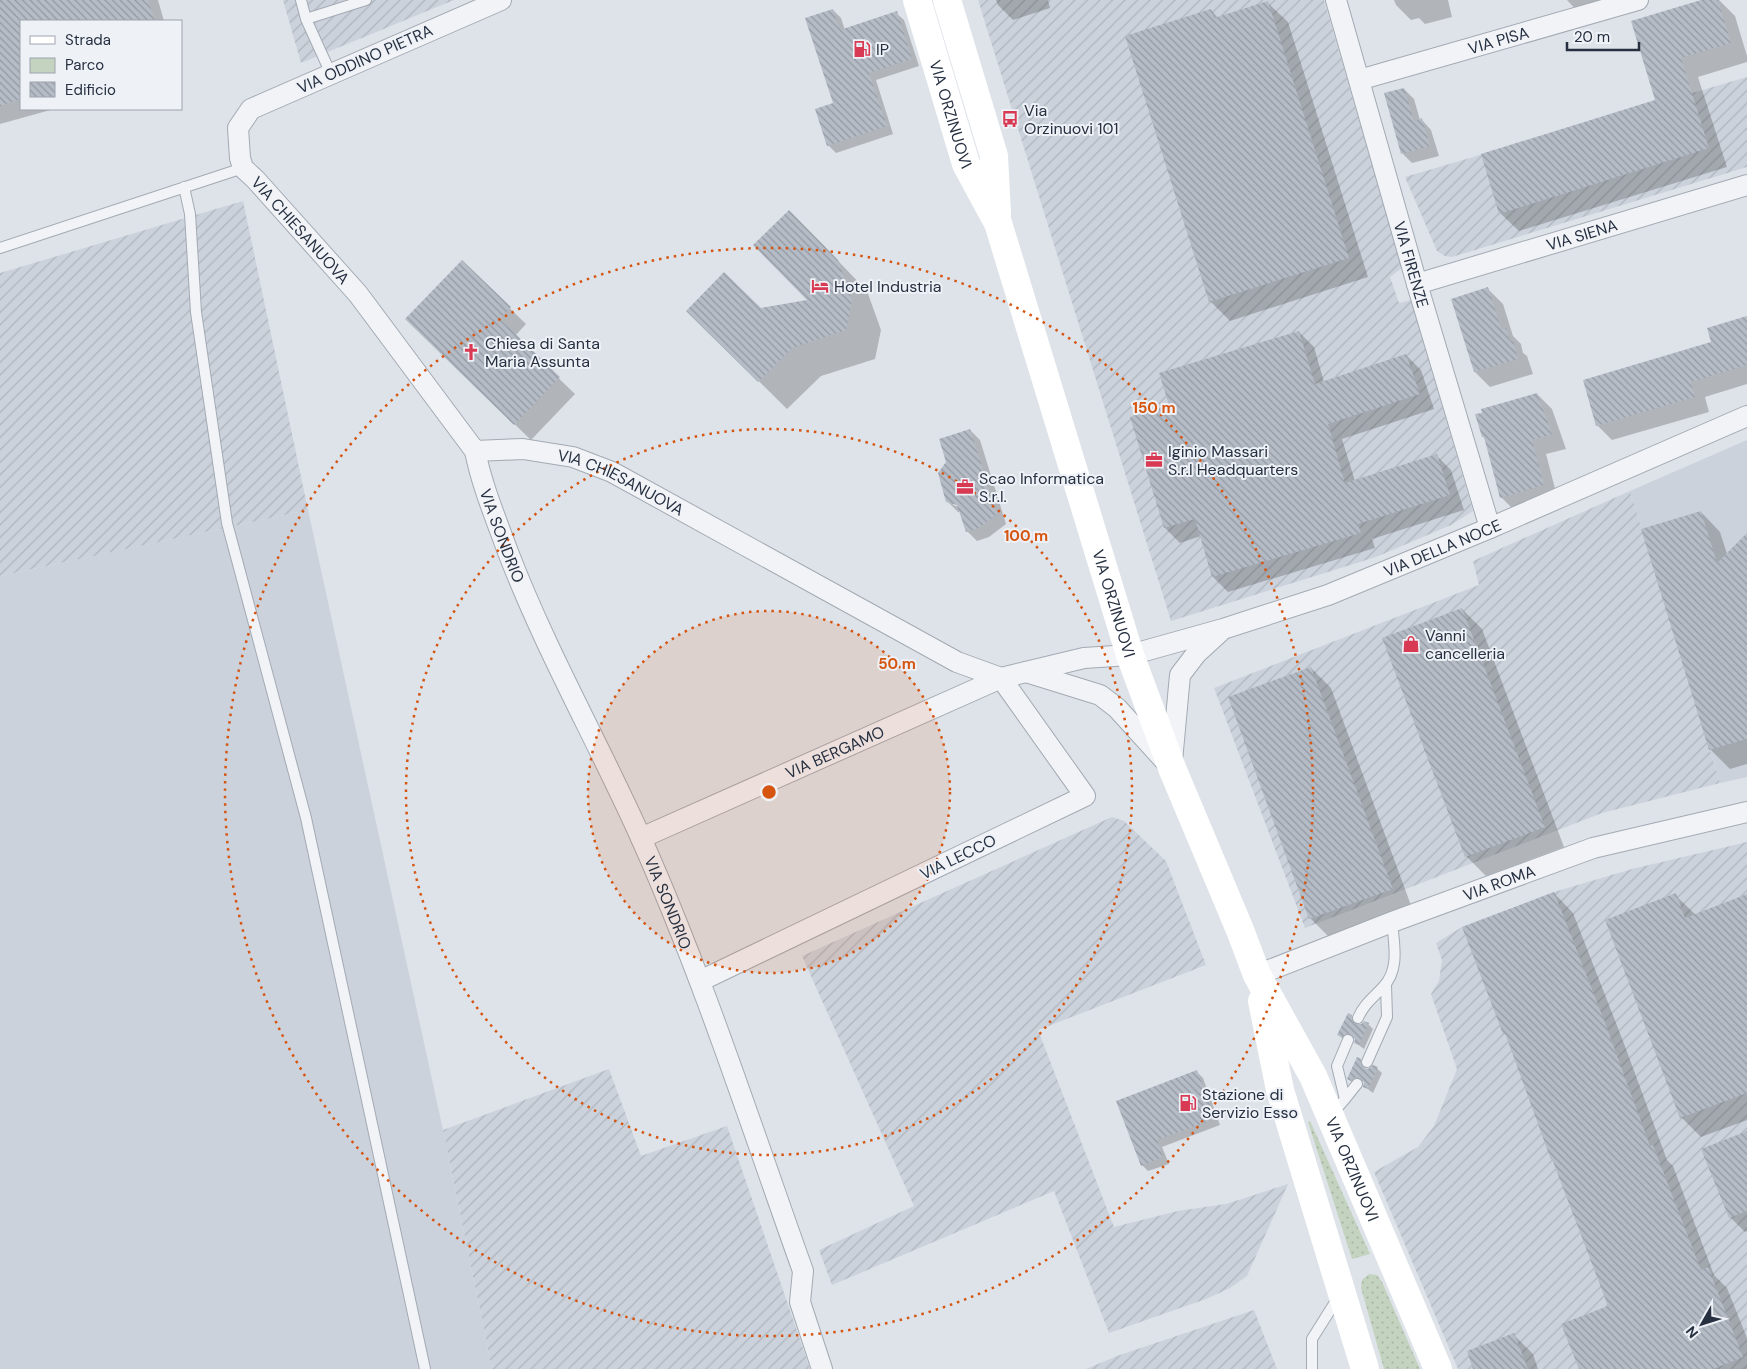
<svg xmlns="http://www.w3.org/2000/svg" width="1747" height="1369" font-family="'DM Sans',sans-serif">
<defs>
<pattern id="industrial-furrows" width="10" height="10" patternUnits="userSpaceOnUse" patternTransform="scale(1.25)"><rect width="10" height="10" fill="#ccd2db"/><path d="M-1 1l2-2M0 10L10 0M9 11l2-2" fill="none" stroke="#afb5bd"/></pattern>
<pattern id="green-dots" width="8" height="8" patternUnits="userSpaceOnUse" patternTransform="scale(1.25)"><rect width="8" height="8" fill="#c4d3bf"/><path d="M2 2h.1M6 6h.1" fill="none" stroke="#a8b5a5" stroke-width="1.8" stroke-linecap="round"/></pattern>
<pattern id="building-back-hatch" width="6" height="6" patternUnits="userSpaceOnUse" patternTransform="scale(1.25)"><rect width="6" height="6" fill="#b5bcc6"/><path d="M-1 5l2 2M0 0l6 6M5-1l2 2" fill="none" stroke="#9399a2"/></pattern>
</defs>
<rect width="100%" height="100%" fill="#dee3e9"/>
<path fill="#ccd2db" d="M1747 440V777L1720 783 1630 491Z
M308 510 443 1130 492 1369H0V576Z"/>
<path fill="url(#industrial-furrows)" d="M283 0H454L301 63Z
M978 0H1324L1402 268 1390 277 1399 303 1411 300 1473 511 1451 525 1376 557 1171 621Z
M1747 77V167L1452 257 1445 256 1437 251 1405 177Z
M243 201 308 510 0 576V273Z
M1630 491 1720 783 1602 813 1305 928 1214 688 1479 585 1473 561Z
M1112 817 1124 821 1166 861 1206 965 1038 1030 1114 1227 1178 1211 1226 1204 1288 1184 1247 1276 1230 1288 1206 1299 1109 1333 1054 1191 832 1285 819 1250 914 1206 802 956Z
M1747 842V1369H1458L1374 1172 1418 1147 1434 1126 1457 1069 1431 994 1439 981 1442 960 1436 943 1462 927 1554 892 1632 869Z
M609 1069 641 1156 727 1126 810 1369H492L443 1130Z
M1254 1310 1277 1369H1086L1117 1356Z"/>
<path fill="url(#green-dots)" d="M1310 1121 1370 1254 1352 1259 1308 1122Z
M1369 1274 1377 1275 1382 1282 1420 1369H1384L1361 1288 1362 1280Z"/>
<path fill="#0003" fill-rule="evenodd" d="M0 0H158L164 21H21V109H54L0 124Z
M996 0H1048L1050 8 1013 20 998 5Z
M1394 0H1448L1452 17 1425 24 1419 18 1411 20 1396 5Z
M1567 0H1624L1580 14Z
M1706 0H1719L1735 16 1747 56V62L1698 77 1727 167 1519 231 1500 213 1656 100Z
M1268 3 1288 22 1368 277 1230 321 1210 301 1211 10 1218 18Z
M833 10 841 18 845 30 896 13 904 20 919 66 876 80 893 134 836 153 828 145 834 103Z
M1404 89 1414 99 1420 120H1422L1431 130 1439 156 1412 163 1402 153Z
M818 240 867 291 881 330 875 359 821 376 787 409 688 311 761 310 809 301Z
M462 262 526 324 515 336 575 394 531 440 423 335Z
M1488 289 1503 304 1513 336 1521 344 1523 353 1527 356 1533 374 1490 387 1475 372Z
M1747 317V384L1705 397 1709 412 1612 440 1597 425Z
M1299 332 1314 347 1324 382 1406 355 1421 370 1434 409 1342 439 1355 481 1436 455 1451 470 1464 510 1372 539 1375 548 1228 592 1213 577 1201 536 1180 543 1165 528 1132 418 1170 406Z
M1537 394 1552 409 1566 449 1546 454 1558 500 1516 512 1501 497 1486 440 1483 437Z
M970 430 980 440 1006 524 989 537 977 541 967 531 961 512H958L947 501ZM953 503 963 508 953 505Z
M1701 512 1720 532 1727 554 1747 535V764L1730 769 1711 750 1643 530Z
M1462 609 1482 629 1564 847 1486 876 1467 857 1384 639Z
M1311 668 1331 688 1412 908 1330 938 1310 918Z
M1554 893 1573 913 1623 1041 1667 1160 1673 1166 1714 1275 1727 1288 1747 1338V1369H1580L1610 1306 1508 1037 1504 1033Z
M1675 895 1696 915 1747 896V1120L1701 1137 1681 1117Z
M1351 1016 1356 1021V1026L1368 1024 1373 1029 1364 1049 1356 1043V1038L1343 1039 1339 1035Z
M1360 1060 1365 1064 1364 1069 1369 1070 1374 1066 1382 1073 1373 1093 1364 1086 1365 1082 1360 1081 1356 1085 1348 1078Z
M1197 1072 1203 1078 1220 1125 1162 1147 1169 1164 1148 1171 1142 1165Z
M1747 1132V1231L1745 1232 1730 1217Z
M1514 1335 1533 1354 1538 1369H1475Z"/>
<path fill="url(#building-back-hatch)" d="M0 0H148L155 21H21V99L0 106Z
M1701 0H1718L1731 43 1681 58 1709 148 1499 214 1481 154 1655 100 1631 21Z
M1268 1 1349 258 1209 302 1125 36 1211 9 1214 18Z
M833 9 840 30 897 11 912 59 869 73 887 126 827 146 815 109 833 103 805 18Z
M1404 88 1414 121 1422 118 1430 146 1401 154 1384 93Z
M789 210 838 260 852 301 846 330 792 348 758 382 686 311 724 272 761 308 807 300 753 245Z
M462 260 511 307 500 319 560 377 514 425 405 319Z
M1488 287 1501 329 1506 328 1510 341 1513 340 1518 359 1474 372 1451 299Z
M1747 316V365L1691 382 1695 397 1596 426 1583 380 1711 342 1707 328Z
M1299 331 1315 384 1406 354 1420 394 1328 424 1345 483 1437 454 1450 495 1358 524 1361 533 1212 577 1195 519 1164 528 1130 417 1169 405 1159 373Z
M1537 393 1552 434 1532 440 1544 485 1500 498 1484 437H1482L1475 414 1482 413 1481 409Z
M970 429 997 514 979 528 966 532 957 505 946 502 938 473 946 462 939 439Z
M1701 511 1717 563 1747 533V739L1709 750 1641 529Z
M1462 608 1545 827 1465 857 1382 638Z
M1311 667 1393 889 1309 919 1228 697Z
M1554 892 1604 1020 1650 1146 1653 1145 1701 1270 1708 1267 1743 1357 1713 1369H1579L1561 1324 1608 1306 1552 1159 1551 1160 1505 1033 1503 1034 1462 927Z
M1676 893 1685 918 1747 894V1093L1680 1118 1605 920Z
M1348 1013 1352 1015V1021L1355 1024H1361L1364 1021 1369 1023 1359 1045 1354 1043 1355 1039 1351 1034 1347 1033 1342 1037 1337 1035Z
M1357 1057 1361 1059 1360 1063 1364 1068 1368 1069 1373 1065 1378 1067 1368 1089 1363 1087 1364 1082 1361 1078 1355 1077 1351 1081 1347 1079Z
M1197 1070 1215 1119 1157 1140 1163 1157 1141 1166 1116 1101Z
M1747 1131V1211L1729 1218 1701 1149Z
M1514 1333 1528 1369H1473L1467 1351Z"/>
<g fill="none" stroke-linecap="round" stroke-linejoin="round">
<g stroke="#a3aab3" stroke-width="12">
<path id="lane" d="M301 0 306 19 331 74
M306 19 366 0
M184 187 190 214 196 312 227 523 306 818 425 1369
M0 248 243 168
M1358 1018C1364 1004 1373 998 1383 987 1400 970 1394 944 1392 922
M1367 1062 1387 1017 1386 985
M1345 1099 1357 1084
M1332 1114 1345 1099 1337 1066 1348 1040
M1312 1369V1339L1339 1296"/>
</g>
<g stroke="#a3aab3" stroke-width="22">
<g id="street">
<path id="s1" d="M501 0 251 109 238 128 240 158 243 168 255 179 358 294 475 451 523 449 573 457 612 472 957 662 1001 678 1084 658 1130 655 1223 629 1328 595 1490 528 1747 416"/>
<path id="s2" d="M1336 0 1417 284 1490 528"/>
<path id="s3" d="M1359 80 1638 0"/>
<path id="s4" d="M1417 284 1747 185"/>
<path id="s5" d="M475 451C482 486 496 519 508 552 546 651 598 742 641 838 704 979 751 1126 803 1271L800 1302 822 1369"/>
<path d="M1026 672 1100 695 1117 708 1165 761"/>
<path d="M1172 761 1180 675 1196 654 1220 632"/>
<path id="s6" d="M641 838 1001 678 1085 796 700 981"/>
<path id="s7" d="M1257 975 1392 922 1593 848 1747 812"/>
</g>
</g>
<use href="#lane" stroke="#f1f3f7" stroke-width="10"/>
<use href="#street" stroke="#f1f3f7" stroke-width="20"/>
<g stroke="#fff" stroke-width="28">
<path id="s8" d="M917 0 966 164 998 223 1130 655 1172 768 1240 930 1257 975 1313 1076 1438 1369"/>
<path d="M947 0 994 156 997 214"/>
<path d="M1262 1001 1280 1090 1365 1369"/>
</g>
</g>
<circle cx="769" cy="792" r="181" fill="#d55511" fill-opacity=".12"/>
<g fill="none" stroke="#d55511" stroke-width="2.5" stroke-dasharray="2.5 5">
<circle cx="769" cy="792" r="181"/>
<circle cx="769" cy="792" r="363"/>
<circle cx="769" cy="792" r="544"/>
</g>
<defs>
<g id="fuel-bare" transform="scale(1.35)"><path d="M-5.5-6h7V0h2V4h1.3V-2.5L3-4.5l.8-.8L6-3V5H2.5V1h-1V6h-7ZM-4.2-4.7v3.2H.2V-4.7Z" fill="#d83953" stroke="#eef1f6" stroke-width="2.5" paint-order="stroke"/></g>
<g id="bus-bare" transform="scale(1.35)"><path d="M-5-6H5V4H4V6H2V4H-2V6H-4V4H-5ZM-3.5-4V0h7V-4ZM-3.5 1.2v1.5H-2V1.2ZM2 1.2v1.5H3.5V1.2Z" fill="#d83953" stroke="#eef1f6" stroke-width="2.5" paint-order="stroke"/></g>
<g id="hotel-bare" transform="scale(1.35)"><path d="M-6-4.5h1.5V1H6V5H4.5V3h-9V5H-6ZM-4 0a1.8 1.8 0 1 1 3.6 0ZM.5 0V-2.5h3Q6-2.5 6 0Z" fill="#d83953" stroke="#eef1f6" stroke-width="2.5" paint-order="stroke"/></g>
<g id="church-bare" transform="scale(1.35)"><path d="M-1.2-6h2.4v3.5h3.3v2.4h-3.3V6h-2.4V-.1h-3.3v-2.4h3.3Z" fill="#d83953" stroke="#eef1f6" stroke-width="2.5" paint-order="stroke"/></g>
<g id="office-bare" transform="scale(1.35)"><path d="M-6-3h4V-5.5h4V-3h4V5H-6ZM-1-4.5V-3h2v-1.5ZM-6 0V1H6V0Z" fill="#d83953" stroke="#eef1f6" stroke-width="2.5" paint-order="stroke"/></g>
<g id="shop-bare" transform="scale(1.35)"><path d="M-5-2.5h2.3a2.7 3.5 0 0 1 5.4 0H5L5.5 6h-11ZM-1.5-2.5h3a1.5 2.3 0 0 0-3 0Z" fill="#d83953" stroke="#eef1f6" stroke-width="2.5" paint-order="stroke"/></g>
</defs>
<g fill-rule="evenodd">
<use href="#fuel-bare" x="862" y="49"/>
<use href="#bus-bare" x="1010" y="119"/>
<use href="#hotel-bare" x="820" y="286"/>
<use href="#church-bare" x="471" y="352"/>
<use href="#office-bare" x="1154" y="460"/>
<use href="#office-bare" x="965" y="487"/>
<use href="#shop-bare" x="1411" y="644"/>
<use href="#fuel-bare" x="1188" y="1103"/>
</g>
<g text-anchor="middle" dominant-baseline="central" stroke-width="4" stroke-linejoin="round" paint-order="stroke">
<g font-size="16" fill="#263041" stroke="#eef1f6">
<text stroke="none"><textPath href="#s3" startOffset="145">VIA PISA</textPath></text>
<text transform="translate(365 59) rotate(-24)">VIA ODDINO PIETRA</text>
<text stroke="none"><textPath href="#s8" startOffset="119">VIA ORZINUOVI</textPath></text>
<text stroke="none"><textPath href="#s1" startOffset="421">VIA CHIESANUOVA</textPath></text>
<text stroke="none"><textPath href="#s4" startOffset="172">VIA SIENA</textPath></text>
<text stroke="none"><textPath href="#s2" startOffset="275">VIA FIRENZE</textPath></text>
<text stroke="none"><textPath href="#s1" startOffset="855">VIA CHIESANUOVA</textPath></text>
<text stroke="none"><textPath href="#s5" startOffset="89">VIA SONDRIO</textPath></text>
<text stroke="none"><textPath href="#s1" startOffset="1746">VIA DELLA NOCE</textPath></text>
<text stroke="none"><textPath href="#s8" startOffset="636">VIA ORZINUOVI</textPath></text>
<text stroke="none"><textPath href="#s6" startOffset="212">VIA BERGAMO</textPath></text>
<text transform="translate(958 857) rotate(-26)">VIA LECCO</text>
<text stroke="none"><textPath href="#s7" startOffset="259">VIA ROMA</textPath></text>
<text stroke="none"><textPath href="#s5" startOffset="492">VIA SONDRIO</textPath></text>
<text stroke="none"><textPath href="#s8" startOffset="1251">VIA ORZINUOVI</textPath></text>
</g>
<g font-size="16" fill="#263041" stroke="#eef1f6" text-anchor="start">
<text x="876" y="49">IP</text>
<text x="1024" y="110">Via<tspan x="1024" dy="18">Orzinuovi 101</tspan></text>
<text x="834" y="286">Hotel Industria</text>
<text x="485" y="343">Chiesa di Santa<tspan x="485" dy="18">Maria Assunta</tspan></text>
<text x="1168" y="451">Iginio Massari<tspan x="1168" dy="18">S.r.l Headquarters</tspan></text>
<text x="979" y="478">Scao Informatica<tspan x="979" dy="18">S.r.l.</tspan></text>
<text x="1425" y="635">Vanni<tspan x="1425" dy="18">cancelleria</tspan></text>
<text x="1202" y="1094">Stazione di<tspan x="1202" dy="18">Servizio Esso</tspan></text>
</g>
</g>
<circle cx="769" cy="792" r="8" fill="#d55511" stroke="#eef1f6" stroke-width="2.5"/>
<g font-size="15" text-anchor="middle" font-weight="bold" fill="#d55511" stroke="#eef1f6" stroke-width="4" stroke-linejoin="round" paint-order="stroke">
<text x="1154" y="413">150 m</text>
<text x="1026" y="541">100 m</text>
<text x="897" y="669">50 m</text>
</g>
<rect x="20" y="20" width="162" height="90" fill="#eef1f6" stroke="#9ea4ae"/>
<rect x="30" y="36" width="25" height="8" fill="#ffffff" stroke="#9ea4ae"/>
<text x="65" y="45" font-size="15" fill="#263041">Strada</text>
<rect x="30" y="58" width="25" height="15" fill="#c4d3bf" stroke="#9ea4ae"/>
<text x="65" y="70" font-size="15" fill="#263041">Parco</text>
<rect x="30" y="82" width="25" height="15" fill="url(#building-back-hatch)" stroke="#9ea4ae"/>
<text x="65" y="95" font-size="15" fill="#263041">Edificio</text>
<g transform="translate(1702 1324) rotate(231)" stroke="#eef1f6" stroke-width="4" paint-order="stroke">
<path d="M0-4L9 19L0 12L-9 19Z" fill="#263041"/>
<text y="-8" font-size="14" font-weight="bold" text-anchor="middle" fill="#263041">N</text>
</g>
<path d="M1567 42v8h72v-8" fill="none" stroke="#263041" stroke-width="2.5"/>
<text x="1574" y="42" font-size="15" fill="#263041" stroke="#eef1f6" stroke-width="4" paint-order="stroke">20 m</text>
</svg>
